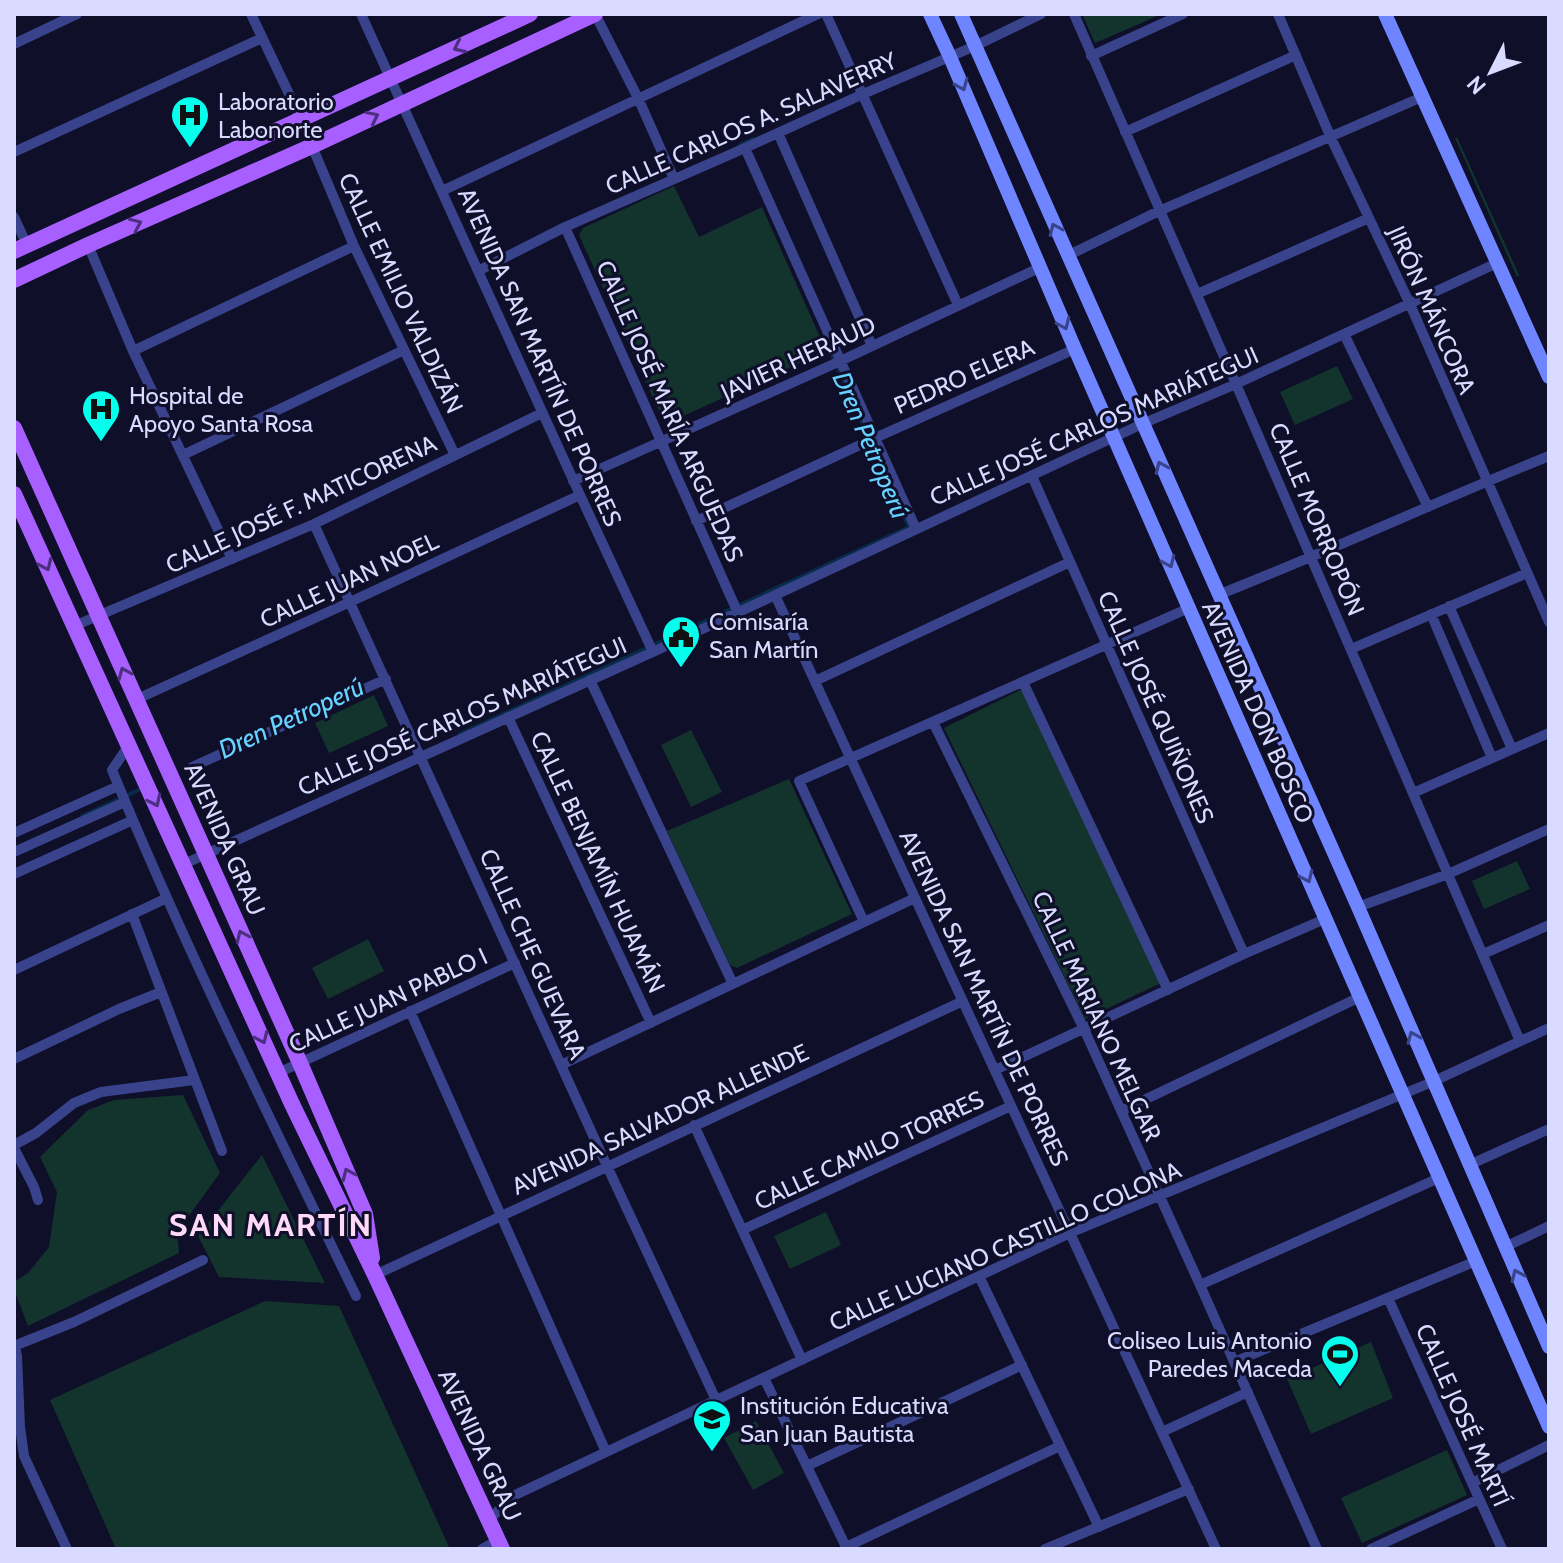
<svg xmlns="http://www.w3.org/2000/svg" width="1563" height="1563" font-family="Cabin,sans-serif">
<rect width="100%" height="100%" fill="#0f0f2a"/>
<path fill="#12342d" d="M1082 14H1162L1095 43Z
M1457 137 1519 275 1517 277 1455 138Z
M674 186 699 237 762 207 824 346 822 353 670 422 663 420 579 235 583 228Z
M1337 366 1353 399 1295 425 1280 392Z
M1022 689 1161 983 1085 1019 944 728Z
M374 695 388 726 329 753 315 723Z
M691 730 722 792 691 807 661 745Z
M789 779 852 914 737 968 730 965 667 831Z
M1517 861 1530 889 1484 909 1472 881Z
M368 939 384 971 328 999 312 968Z
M183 1095 220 1173 177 1232 179 1253 28 1326 14 1289V1282L28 1273 49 1247 57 1192 40 1157 88 1110 114 1100Z
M262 1155 325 1283 219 1277 198 1236Z
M826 1212 841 1245 790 1269 774 1236Z
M265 1301 339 1306 450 1549H116L50 1400Z
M1371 1342 1393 1398 1311 1434 1287 1379Z
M756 1421 784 1473 753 1490 724 1438Z
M1447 1450 1467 1495 1362 1543 1341 1498Z"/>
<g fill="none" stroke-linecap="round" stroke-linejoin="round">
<path stroke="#082b4a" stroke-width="4" d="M741 149 740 145 753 139
M460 734 909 527 827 344
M82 816 141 789"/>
<path stroke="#38438b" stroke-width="10" d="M251 14 301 119
M361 14 580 495 653 652
M595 14 638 98 674 179
M826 14 958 305
M1074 14 1236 384 1520 1041
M1278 14 1331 138 1409 302 1549 622
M14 44 77 14
M1091 56 1183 14
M1125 132 1296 55
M778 133 872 346
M312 146 354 246 455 455
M745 148 916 529
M14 152 262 38
M442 191 818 14
M14 217 27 245
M565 227 738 613
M88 245 133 351 232 559
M1067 256 1159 211 1422 97
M478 271 565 227 745 148 863 94 975 46 1041 14
M1197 294 1369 218
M1344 334 1428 507
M133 351 354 246
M183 455 404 350
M1032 476 1244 954
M573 481 836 363 1039 268
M696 521 875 438 1075 349
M314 524 607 1166 716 1400
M775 595 1216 1549
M1218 595C1329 551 1438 501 1549 456
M1449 606 1512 749
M1431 614 1492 758
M74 626 314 524 542 413
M1351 649 1527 573
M590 680 733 984
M815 681 1070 562
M1023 682 1168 990
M135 700 350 602 580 495
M508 717 651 1023
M933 722 1084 1029 1200 1285 1317 1549
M129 745 112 770C185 948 272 1122 356 1296
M192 767 386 679
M1413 793 1549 733
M14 833 118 786
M14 852 125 802
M184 864 653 652 1142 424 1236 384 1497 263
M14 874 133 820
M1358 907 1448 874 1549 829
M132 914 222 1151
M864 922 799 781 1189 608
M1483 954 1549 925
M14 970 167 898
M410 1011 606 1452
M14 1059 119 1009 161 992
M561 1065 915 898
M995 1070 1244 954 1325 919
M278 1073 515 963
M1121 1111 1360 997
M694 1125 802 1360
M14 1145 36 1133 74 1103 101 1092 194 1080
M14 1148 34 1187 38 1200
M1469 1165 1549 1129
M742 1230 1011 1106
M1505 1247 1549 1226
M375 1275 963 1001
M979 1276 1099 1527
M1200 1285 1439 1178
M1388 1298 1502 1549
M14 1344 17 1356 20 1427 24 1456 67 1549
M14 1346 74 1322 203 1260
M1234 1362 1476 1261
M764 1378 847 1549
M1162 1432 1248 1392
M807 1466 1022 1365
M1472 1483 1549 1445
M489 1520 513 1496 1070 1233 1432 1082 1549 1028
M846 1547 1060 1446
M482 1549 498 1540
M1045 1549 1189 1489
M1371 1549 1479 1499"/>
<path stroke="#6f84ff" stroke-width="14" d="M930 14 950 57 1075 349 1549 1427
M961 14 1358 907 1549 1347
M1385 14 1549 377"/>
<path stroke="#a85fff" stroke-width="16" d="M14 251 530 14
M14 280 88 245 312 146 595 14
M14 428 300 1063 365 1214 372 1258
M14 494 292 1104 375 1275 502 1549"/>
</g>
<defs><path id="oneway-chevron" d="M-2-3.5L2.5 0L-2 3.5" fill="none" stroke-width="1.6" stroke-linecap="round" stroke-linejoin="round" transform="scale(2)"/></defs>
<g stroke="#4c2f7f">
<use href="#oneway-chevron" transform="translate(459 47) rotate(155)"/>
<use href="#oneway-chevron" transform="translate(373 117) rotate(-26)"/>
<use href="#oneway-chevron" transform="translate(136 224) rotate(-24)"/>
<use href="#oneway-chevron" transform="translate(46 565) rotate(66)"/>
<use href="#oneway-chevron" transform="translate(124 673) rotate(-113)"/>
<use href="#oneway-chevron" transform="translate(155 801) rotate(65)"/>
<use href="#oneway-chevron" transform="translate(242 936) rotate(-114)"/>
<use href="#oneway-chevron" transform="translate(262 1038) rotate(66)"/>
<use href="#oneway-chevron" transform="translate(348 1174) rotate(-114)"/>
</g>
<g stroke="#3a448a">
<use href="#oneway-chevron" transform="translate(962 85) rotate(67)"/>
<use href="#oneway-chevron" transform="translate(1055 229) rotate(-114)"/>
<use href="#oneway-chevron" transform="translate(1064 324) rotate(66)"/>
<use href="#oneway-chevron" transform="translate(1161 467) rotate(-114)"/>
<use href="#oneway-chevron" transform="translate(1169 562) rotate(66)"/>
<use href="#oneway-chevron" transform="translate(1307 877) rotate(66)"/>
<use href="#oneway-chevron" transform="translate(1413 1037) rotate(-113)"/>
<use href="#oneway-chevron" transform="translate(1517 1275) rotate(-114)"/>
</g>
<defs>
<g id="hospital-pin" transform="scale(2)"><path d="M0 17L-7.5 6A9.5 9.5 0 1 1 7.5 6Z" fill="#04ffed" stroke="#0f0f2a"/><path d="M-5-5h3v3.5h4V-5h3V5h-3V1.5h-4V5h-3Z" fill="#111"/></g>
<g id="civic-pin" transform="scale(2)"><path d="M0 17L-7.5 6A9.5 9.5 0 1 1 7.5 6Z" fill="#04ffed" stroke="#0f0f2a"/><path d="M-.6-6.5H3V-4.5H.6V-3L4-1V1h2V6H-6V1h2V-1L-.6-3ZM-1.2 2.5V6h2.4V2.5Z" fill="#111"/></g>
<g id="stadium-pin" transform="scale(2)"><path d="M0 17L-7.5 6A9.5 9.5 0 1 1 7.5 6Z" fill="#04ffed" stroke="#0f0f2a"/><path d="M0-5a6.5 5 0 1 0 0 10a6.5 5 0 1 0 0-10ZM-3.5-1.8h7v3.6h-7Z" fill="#111"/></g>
<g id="school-pin" transform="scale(2)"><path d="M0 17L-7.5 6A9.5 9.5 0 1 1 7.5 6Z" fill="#04ffed" stroke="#0f0f2a"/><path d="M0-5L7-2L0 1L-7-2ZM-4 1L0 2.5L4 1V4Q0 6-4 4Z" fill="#111"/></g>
</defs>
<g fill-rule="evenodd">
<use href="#hospital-pin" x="190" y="115"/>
<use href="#hospital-pin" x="101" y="409"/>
<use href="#civic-pin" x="681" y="635"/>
<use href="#stadium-pin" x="1340" y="1354"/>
<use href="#school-pin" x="712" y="1419"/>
</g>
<g text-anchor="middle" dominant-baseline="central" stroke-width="6" stroke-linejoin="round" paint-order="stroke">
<g font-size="24" fill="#d8dbff" stroke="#0f0f2a" text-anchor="start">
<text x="218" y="101">Laboratorio<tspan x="218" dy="28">Labonorte</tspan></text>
<text x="129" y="395">Hospital de<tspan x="129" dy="28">Apoyo Santa Rosa</tspan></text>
<text x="709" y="621">Comisaría<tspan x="709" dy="28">San Martín</tspan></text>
<text x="1312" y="1340" text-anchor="end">Coliseo Luis Antonio<tspan x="1312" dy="28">Paredes Maceda</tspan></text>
<text x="740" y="1405">Institución Educativa<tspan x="740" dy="28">San Juan Bautista</tspan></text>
</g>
<g font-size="24" fill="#d8dbff" stroke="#0f0f2a">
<text transform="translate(751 123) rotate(-24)">CALLE CARLOS A. SALAVERRY</text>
<text transform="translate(401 293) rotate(65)">CALLE EMILIO VALDIZÁN</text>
<text transform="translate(1432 310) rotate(66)">JIRÓN MÁNCORA</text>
<text transform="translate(540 357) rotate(66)">AVENIDA SAN MARTÍN DE PORRES</text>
<text transform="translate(798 358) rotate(-25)">JAVIER HERAUD</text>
<text transform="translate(964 376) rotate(-24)">PEDRO ELERA</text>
<text transform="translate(670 411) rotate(66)">CALLE JOSÉ MARÍA ARGUEDAS</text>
<text transform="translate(1094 426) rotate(-24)">CALLE JOSÉ CARLOS MARIÁTEGUI</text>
<text transform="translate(301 504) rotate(-25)">CALLE JOSÉ F. MATICORENA</text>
<text transform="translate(1317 519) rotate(67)">CALLE MORROPÓN</text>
<text transform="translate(349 580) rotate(-25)">CALLE JUAN NOEL</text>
<text transform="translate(1156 707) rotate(66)">CALLE JOSÉ QUIÑONES</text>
<text transform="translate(1258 712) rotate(66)">AVENIDA DON BOSCO</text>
<text transform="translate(462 716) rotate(-24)">CALLE JOSÉ CARLOS MARIÁTEGUI</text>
<text transform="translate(225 839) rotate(66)">AVENIDA GRAU</text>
<text transform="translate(598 862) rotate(65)">CALLE BENJAMÍN HUAMÁN</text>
<text transform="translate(533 954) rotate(66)">CALLE CHE GUEVARA</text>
<text transform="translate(984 998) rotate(65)">AVENIDA SAN MARTÍN DE PORRES</text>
<text transform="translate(388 1000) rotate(-25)">CALLE JUAN PABLO I</text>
<text transform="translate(1097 1016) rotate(65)">CALLE MARIANO MELGAR</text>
<text transform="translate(660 1119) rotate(-25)">AVENIDA SALVADOR ALLENDE</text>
<text transform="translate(869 1150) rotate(-25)">CALLE CAMILO TORRES</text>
<text transform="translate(1005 1246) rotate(-24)">CALLE LUCIANO CASTILLO COLONA</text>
<text transform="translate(1463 1415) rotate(66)">CALLE JOSÉ MARTÍ</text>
<text transform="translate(480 1445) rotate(65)">AVENIDA GRAU</text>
</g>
<g font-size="26" font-style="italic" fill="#66d2ff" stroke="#0f0f2a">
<text transform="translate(871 445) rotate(67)">Dren Petroperú</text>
<text transform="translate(291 718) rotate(-25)">Dren Petroperú</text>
</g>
<g font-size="32" font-weight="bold" letter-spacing="2" fill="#ffdaf8" stroke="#0f0f2a">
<text x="271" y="1224">SAN MARTÍN</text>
</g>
</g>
<rect width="1563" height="1563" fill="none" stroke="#d8dbff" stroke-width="32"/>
<g transform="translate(1491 72) rotate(228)" stroke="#0f0f2a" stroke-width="6" paint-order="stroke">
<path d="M0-6L14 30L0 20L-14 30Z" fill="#d8dbff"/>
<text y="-12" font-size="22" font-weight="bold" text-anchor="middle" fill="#d8dbff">N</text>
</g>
</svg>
